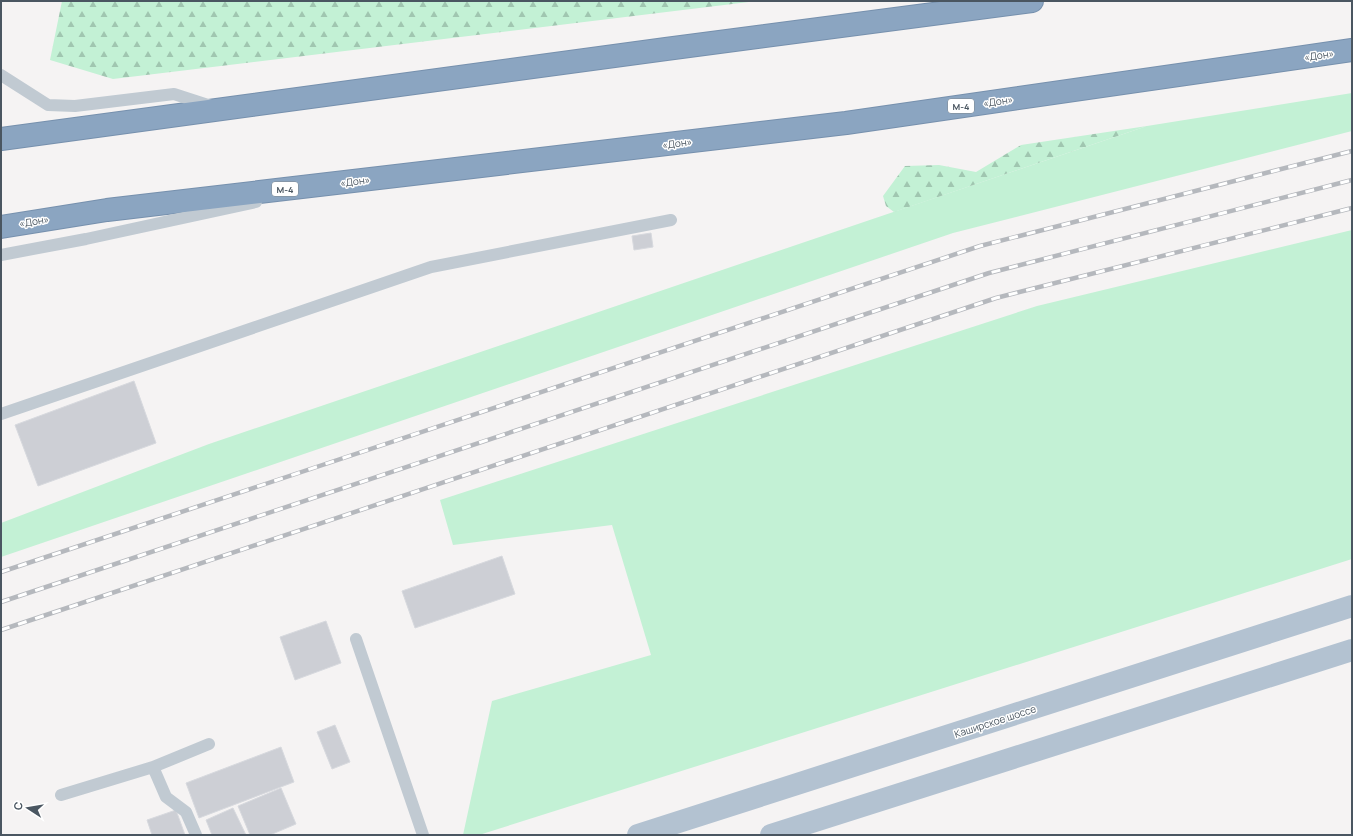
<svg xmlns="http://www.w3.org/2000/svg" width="1353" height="836" font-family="Manrope,sans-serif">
<defs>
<pattern id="forest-firs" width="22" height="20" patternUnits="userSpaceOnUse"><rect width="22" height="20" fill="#c3f1d5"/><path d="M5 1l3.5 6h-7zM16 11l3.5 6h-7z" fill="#a0c6b0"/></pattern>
</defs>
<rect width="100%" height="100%" fill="#f5f3f3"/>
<path fill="#c3f1d5" d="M1352 93V131L953 233 1 557V523L209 444 1147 126Z
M1352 230V559L479 835H463L492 701 651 655 612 525 453 545 440 500 1037 306Z"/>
<path fill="url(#forest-firs)" d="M62 1H757L113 79 50 60Z
M1147 126 894 212 886 206 883 196 905 166 939 165 976 172 1021 145Z"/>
<path fill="#cdcfd5" stroke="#d7d9de" d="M651 233 653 247 634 250 632 236Z
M134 381 156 443 38 486 15 425Z
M502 556 515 594 415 628 402 591Z
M326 621 341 663 295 680 280 637Z
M335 725 350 762 332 769 317 732Z
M281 747 294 782 199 818 186 783Z
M281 788 296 824 270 835H250L238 806Z
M233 808 246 835H212L206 820Z
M176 810 185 835H152L147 820Z"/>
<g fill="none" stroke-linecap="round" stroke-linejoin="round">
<g stroke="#7690ad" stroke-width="24">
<path id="highway" d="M1 139 666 49 1032 1
M1 227 107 210 846 123 1352 50"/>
</g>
<path stroke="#c1cad2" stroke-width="12" d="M1 75 48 105 75 106 174 94 211 106
M1 255 86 239 256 202
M1 414 431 267 671 220
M356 639 423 835
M153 767 209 744
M61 795 153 767 166 797 186 812 196 835"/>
<path stroke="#b3c2d1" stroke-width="22" d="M638 835 1352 606
M771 835 1352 650"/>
<use href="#highway" stroke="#8ba5c1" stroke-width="22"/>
<g stroke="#b5b8bd" stroke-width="4.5">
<path id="rail" d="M1 572 980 246 1352 151
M1 602 989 273 1352 180
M1 630 996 298 1352 208"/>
</g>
<use href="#rail" stroke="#fff" stroke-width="3" stroke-dasharray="9" stroke-linecap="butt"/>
</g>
<g text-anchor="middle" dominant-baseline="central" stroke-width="3" stroke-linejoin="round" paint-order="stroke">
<g fill="#fff" stroke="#808990" stroke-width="1">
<rect x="948" y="99" width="26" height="14" rx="3"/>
<rect x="272" y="182" width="26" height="14" rx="3"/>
</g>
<g font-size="9" font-weight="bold" fill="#4a5661">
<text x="961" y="106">М-4</text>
<text x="285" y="189">М-4</text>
</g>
<g font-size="10" fill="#4a5661" stroke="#fff">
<text transform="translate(1319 55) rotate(-8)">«Дон»</text>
<text transform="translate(998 101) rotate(-8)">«Дон»</text>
<text transform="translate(677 143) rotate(-7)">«Дон»</text>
<text transform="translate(355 181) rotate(-7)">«Дон»</text>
<text transform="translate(34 221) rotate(-9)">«Дон»</text>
<text transform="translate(995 721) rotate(-18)">Каширское шоссе</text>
</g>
</g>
<rect width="1353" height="836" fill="none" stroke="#4a5661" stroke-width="4"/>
<g transform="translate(28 808) rotate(282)" stroke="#ffffff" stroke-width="3" paint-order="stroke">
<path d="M0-3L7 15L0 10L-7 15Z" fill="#4a5661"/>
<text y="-6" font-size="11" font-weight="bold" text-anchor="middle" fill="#4a5661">С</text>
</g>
</svg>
